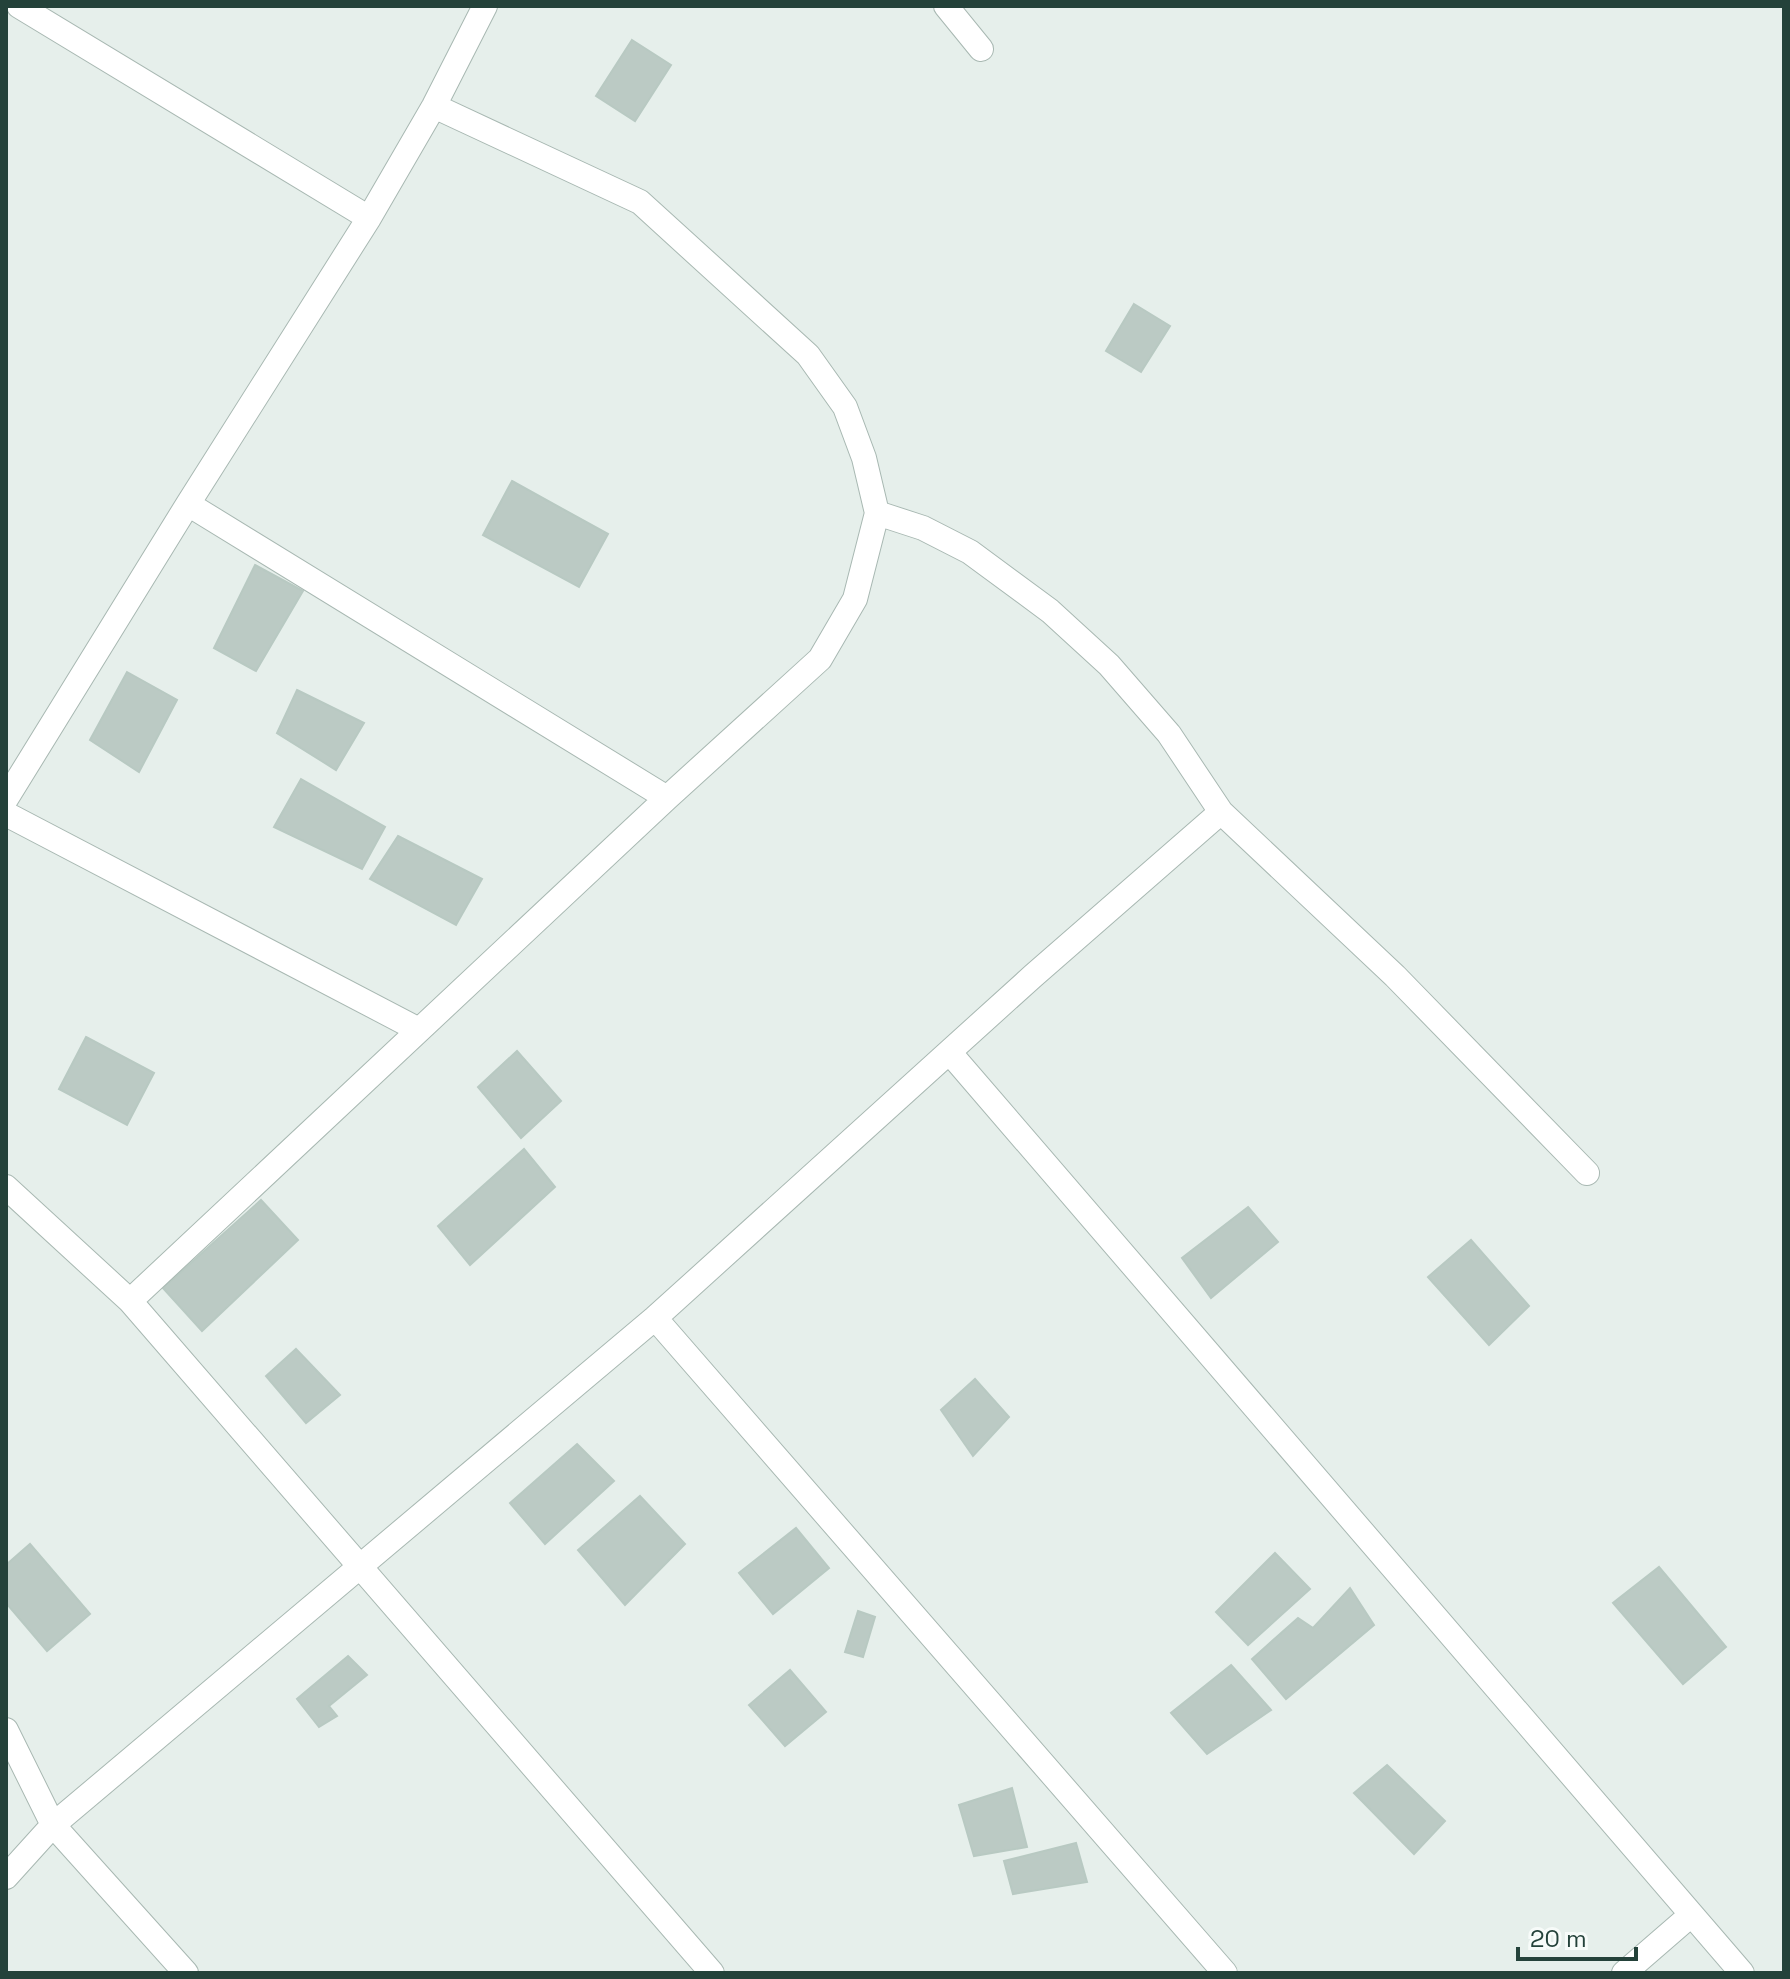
<svg xmlns="http://www.w3.org/2000/svg" width="1790" height="1979" font-family="'Space Grotesk',sans-serif">
<rect width="100%" height="100%" fill="#e6efeb"/>
<path fill="#bbcac4" stroke="#b8c9c2" stroke-width="2" d="M632 40 671 65 635 121 596 96Z
M1134 304 1170 326 1141 372 1106 351Z
M512 481 608 534 579 587 483 535Z
M255 565 303 591 256 671 214 648Z
M127 672 177 700 139 772 90 740Z
M297 690 364 723 336 770 277 733Z
M301 779 385 827 362 869 274 827Z
M398 836 482 879 456 925 370 879Z
M86 1037 154 1073 127 1125 59 1089Z
M517 1051 561 1101 521 1138 478 1087Z
M524 1149 555 1187 470 1265 438 1226Z
M261 1200 298 1240 202 1331 163 1288Z
M1248 1207 1278 1242 1211 1298 1182 1258Z
M1471 1240 1529 1306 1489 1345 1428 1277Z
M296 1349 340 1395 306 1423 266 1376Z
M975 1379 1009 1417 973 1456 941 1410Z
M577 1444 614 1481 545 1544 510 1503Z
M640 1496 685 1544 625 1605 578 1550Z
M796 1528 829 1568 773 1614 739 1573Z
M30 1544 90 1614 47 1651 6 1603V1565Z
M1275 1553 1310 1589 1248 1645 1216 1612Z
M1659 1567 1726 1647 1683 1684 1613 1603Z
M1350 1588 1374 1625 1286 1699 1252 1659 1298 1618 1313 1628Z
M858 1611 875 1617 863 1657 845 1652Z
M348 1656 367 1675 329 1706 337 1716 319 1727 297 1699Z
M1231 1665 1271 1710 1207 1754 1171 1713Z
M790 1670 826 1712 785 1746 749 1705Z
M1387 1765 1445 1821 1414 1854 1354 1793Z
M1012 1788 1027 1847 974 1856 959 1805Z
M1076 1843 1087 1882 1013 1894 1004 1861Z"/>
<g fill="none" stroke-linecap="round" stroke-linejoin="round">
<g stroke="#a8b8b2" stroke-width="26">
<path id="minor" d="M19 6 369 218
M946 6 981 49
M188 504 667 798
M877 513 923 528 970 552 1050 611 1109 665 1169 734 1221 812 1395 976 1587 1173
M6 799 188 504 369 218 434 106 485 6
M6 814 419 1030
M950 1053 1742 1973
M6 1187 130 1301 712 1973
M130 1301 667 798 820 659 855 599 877 513 864 458 845 407 808 355 640 202 434 106
M655 1318 1225 1973
M6 1730 53 1825 186 1973
M6 1877 53 1825 655 1318 1033 976 1221 812
M1624 1973 1691 1915"/>
</g>
<use href="#minor" stroke="#fff" stroke-width="24"/>
</g>
<rect width="1790" height="1979" fill="none" stroke="#24423a" stroke-width="16"/>
<path d="M1518 1947v12h118v-12" fill="none" stroke="#24423a" stroke-width="4"/>
<text x="1530" y="1947" font-size="24" fill="#24423a" stroke="#f7fbf9" stroke-width="6" paint-order="stroke">20 m</text>
</svg>
